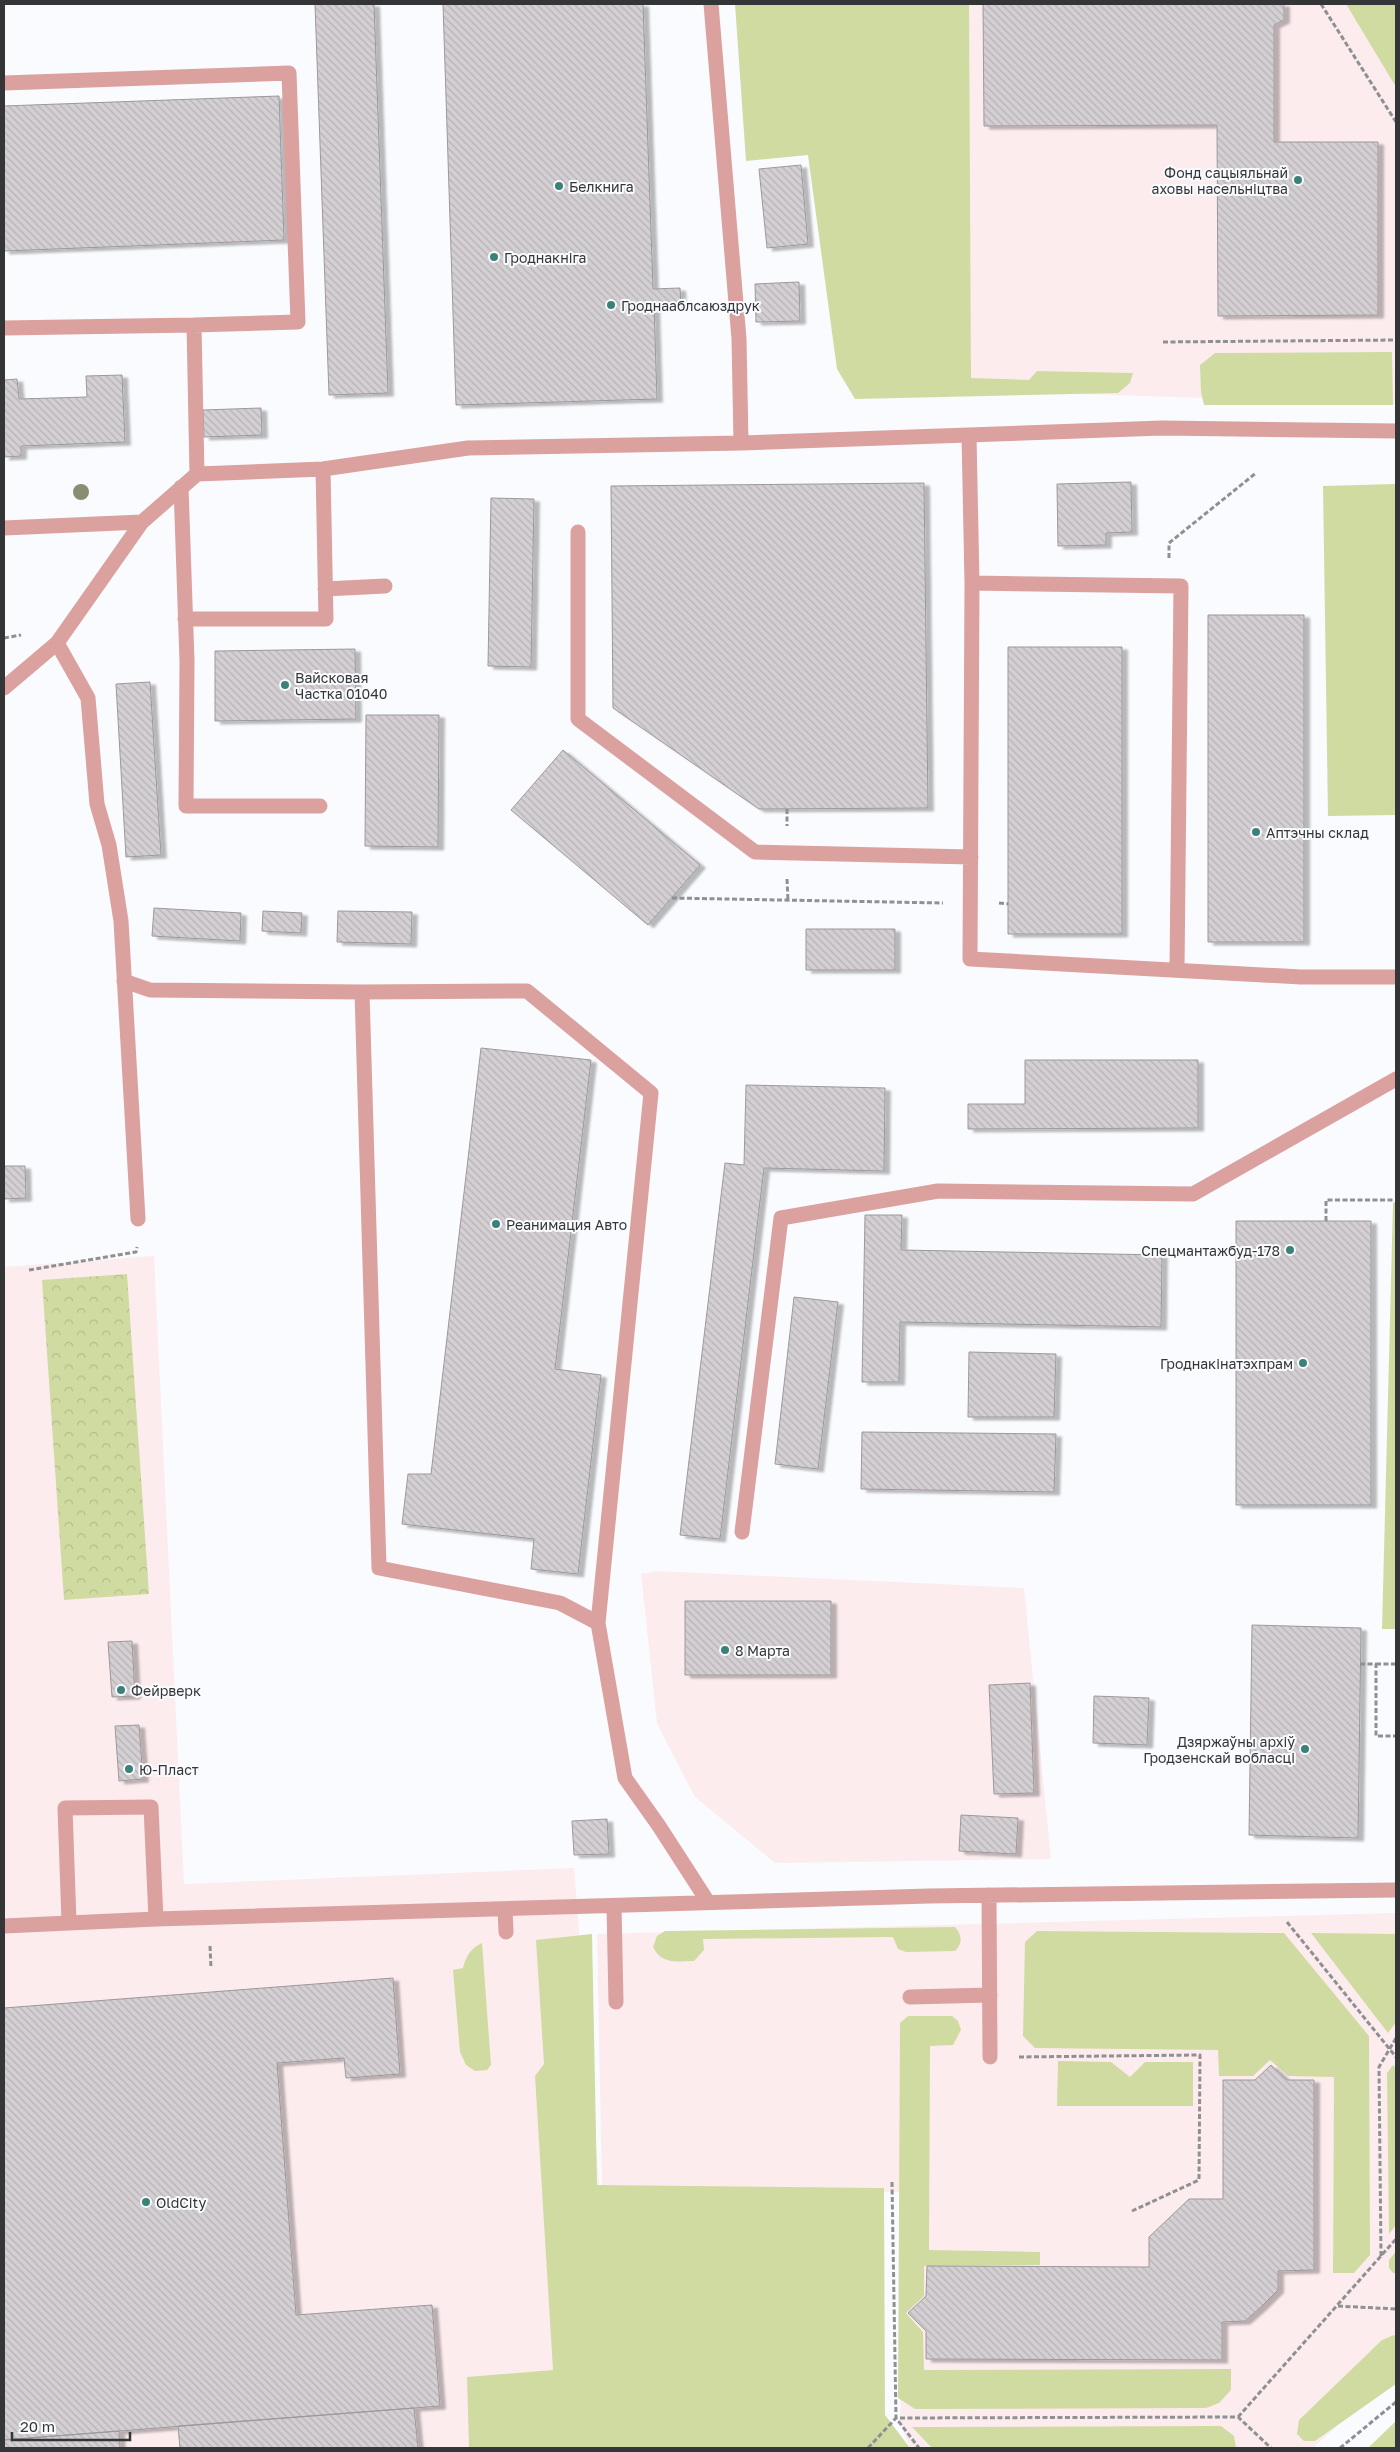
<svg xmlns="http://www.w3.org/2000/svg" width="1400" height="2452" font-family="'Golos Text',sans-serif">
<defs>
<pattern id="forest-crowns" width="20" height="18" patternUnits="userSpaceOnUse" patternTransform="scale(1.25)"><rect width="20" height="18" fill="#d0dba1"/><path d="M2 6a3 3 0 1 1 6 0M12 15a3 3 0 1 1 6 0" fill="none" stroke="#b3bd8b"/></pattern>
<pattern id="building-back-hatch" width="6" height="6" patternUnits="userSpaceOnUse" patternTransform="scale(1.25)"><rect width="6" height="6" fill="#d4cfd3"/><path d="M-1 5l2 2M0 0l6 6M5-1l2 2" fill="none" stroke="#b6b2b6"/></pattern>
<filter id="shadow"><feDropShadow dx="5.5" dy="3" stdDeviation="1" flood-color="#0004"/></filter>
</defs>
<rect width="100%" height="100%" fill="#f9fbfe"/>
<path fill="#fdecee" d="M958 4H1360L1396 59V404L956 390Z
M154 1256 184 1884 574 1868 620 2448H4V1267Z
M657 1571 1024 1588 1051 1859 775 1863 694 1796 657 1723 641 1574Z
M1396 1913V2372L1313 2448H910L900 2422 904 2192 602 2190 597 1934Z"/>
<path fill="#d0dba1" d="M735 4H969L971 378 1029 380 1037 371 1133 373 1130 383 1118 393 855 399 837 369 808 155 746 161Z
M1346 4H1396V87Z
M1392 352 1393 405H1204L1201 392 1200 365 1215 353Z
M1396 484V815L1328 816 1323 486Z
M1396 1201V1629H1382L1393 1203Z
M955 1927C962 1935 963 1943 955 1951L906 1952 898 1949 893 1937 703 1939 704 1950 694 1961C676 1961 662 1965 653 1947L657 1936 665 1931Z
M1037 1931 1284 1933 1369 2036 1370 2255 1354 2273H1333L1334 2077 1288 2076 1270 2060 1253 2076H1219L1218 2050 1035 2048 1023 2036 1025 1942Z
M1311 1933 1396 1934V2022L1388 2033Z
M592 1934 597 2185 884 2188 885 2415 910 2448H469L467 2377 553 2370 535 2076 544 2064 536 1940Z
M482 1943 491 2065 487 2070 475 2071 466 2065 460 2052 453 1970 463 1968C466 1956 470 1949 482 1943Z
M908 2016H952L958 2021 961 2030 953 2045 930 2046 929 2250 1040 2252V2265L924 2266V2296L906 2313 923 2332 924 2370 1231 2369V2390L1219 2403 1206 2408 915 2409 898 2398 900 2023Z
M1058 2061 1111 2062 1130 2077 1145 2062H1193V2106H1057Z
M1393 2065 1396 2068V2225L1389 2234 1387 2073Z
M1396 2251V2273H1393L1389 2268V2260Z
M1394 2335 1396 2336V2384L1315 2441H1304L1297 2434 1299 2420 1382 2340Z
M1396 2421V2448H1369L1370 2446Z
M1221 2426 1234 2436 1236 2448H932L912 2427Z"/>
<path fill="url(#forest-crowns)" d="M127 1274 149 1594 64 1600 42 1280Z"/>
<path fill="url(#building-back-hatch)" stroke="#9d989c" filter="url(#shadow)" d="M315 4H374L388 393 329 395Z
M443 4H643L653 289 680 288 681 305H654L657 399 456 405Z
M983 4H1284V20L1274 25V142H1378V315L1218 316 1217 125 984 126Z
M279 96 284 240 4 251V106Z
M801 165 808 244 767 248 759 169Z
M799 282 800 321 756 322 755 284Z
M122 375 125 442 21 446V456L4 457V380L17 379 19 399 87 397 86 376Z
M261 408 262 435 204 437 203 410Z
M1131 482 1132 532 1106 533V545L1058 546 1057 484Z
M924 483 928 808 759 809 613 708 611 486Z
M491 498 534 499 531 667 488 666Z
M1208 615H1304V942H1208Z
M1008 647H1122V934H1008Z
M355 649 356 719 215 721V651Z
M150 682 161 855 126 857 116 684Z
M366 715H439L438 847 365 846Z
M563 750 700 865 648 925 511 810Z
M154 908 241 913 240 941 152 936Z
M263 911 302 913 301 933 262 931Z
M338 911 412 912 411 944 337 942Z
M806 929H895V970H806Z
M481 1048 591 1060 555 1369 601 1375 578 1574 531 1569 534 1539 402 1524 408 1474H431Z
M1025 1060H1198V1128L968 1129V1104H1025Z
M746 1085 885 1088 884 1171 764 1168 720 1539 680 1535 725 1163 744 1165Z
M4 1166H25L26 1198 4 1199Z
M865 1215H902L901 1250 1162 1255 1161 1327 900 1322 899 1382H862Z
M1236 1221H1371V1505H1236Z
M794 1297 838 1302 818 1469 775 1464Z
M969 1352 1056 1354 1054 1417H968Z
M862 1432 1056 1434 1054 1492 861 1489Z
M685 1601H831V1675H685Z
M1252 1625 1361 1628 1358 1838 1249 1835Z
M132 1641 135 1696 112 1697 108 1642Z
M1030 1683 1034 1793 994 1794 989 1685Z
M1094 1696 1149 1698 1147 1745 1093 1743Z
M139 1725 143 1779 119 1781 115 1726Z
M961 1815 1018 1818 1016 1854 959 1851Z
M607 1819 609 1854 574 1855 572 1821Z
M393 1978 400 2074 346 2078 344 2058 277 2063 296 2315 432 2305 440 2406 4 2440V2008Z
M1271 2065 1287 2080H1314V2270L1278 2271V2290L1262 2306 1245 2321 1222 2322V2360L926 2359V2331L908 2313 926 2296 927 2266 1149 2267V2237L1189 2199H1223V2080H1255Z
M414 2408 418 2448H180L178 2426Z
M119 2431 120 2448H4V2440Z"/>
<g fill="none" stroke-linecap="round" stroke-linejoin="round">
<path stroke="#8e9092" stroke-width="3" stroke-dasharray="5 2.5" stroke-linecap="butt" d="M1321 4 1396 122
M1163 342 1396 340
M1169 558V543L1256 473
M4 638 21 635
M787 809V826
M787 879 788 900
M672 898 943 903
M999 903 1008 904
M1326 1221V1200H1396
M29 1270 136 1252 137 1247
M1360 1664H1376V1736H1396
M1376 1664H1396
M1287 1922 1396 2057
M210 1946 211 1968
M1019 2057 1200 2055 1199 2180 1132 2211
M892 2182 896 2418 919 2448
M1381 2256 1379 2067 1396 2038
M1338 2306 1396 2309
M1238 2417 1396 2239
M868 2448 896 2418 1238 2417 1271 2448
M1340 2448 1396 2402"/>
<path stroke="#daa19f" stroke-width="15" d="M711 4 739 339 741 443
M4 83 289 73 298 322 194 325
M4 328 194 325 197 474
M969 435 972 583 970 959 1301 977H1396
M181 487 187 661 186 806H320
M4 528 142 522
M578 532V719L755 852 971 857
M972 583 1181 586 1177 970
M325 589 385 586
M185 619H326L323 469
M57 643 88 698 97 804 109 845 121 921 138 1219
M4 688 57 643 142 522 197 474 323 469 468 448 741 443 1162 428 1396 431
M124 981 150 990 362 992 379 1568 560 1603 598 1623
M362 992 527 991 651 1093 598 1623 625 1778 659 1826 708 1902
M742 1532 781 1218 938 1191 1193 1194 1396 1079
M989 1895 990 2057
M614 1906 616 2002
M505 1909 506 1932
M69 1922 65 1808 151 1807 156 1919
M4 1926 156 1919 929 1896 1396 1890
M910 1997 990 1995"/>
</g>
<circle fill="#898e72" cx="81" cy="492" r="8"/>
<g fill="#3a817a" stroke="#f9fbfe" stroke-width="2">
<circle cx="1298" cy="180" r="5"/>
<circle cx="559" cy="186" r="5"/>
<circle cx="494" cy="257" r="5"/>
<circle cx="611" cy="305" r="5"/>
<circle cx="285" cy="685" r="5"/>
<circle cx="1256" cy="832" r="5"/>
<circle cx="496" cy="1224" r="5"/>
<circle cx="1290" cy="1250" r="5"/>
<circle cx="1303" cy="1363" r="5"/>
<circle cx="725" cy="1650" r="5"/>
<circle cx="121" cy="1690" r="5"/>
<circle cx="1305" cy="1749" r="5"/>
<circle cx="129" cy="1769" r="5"/>
<circle cx="146" cy="2202" r="5"/>
</g>
<g text-anchor="middle" dominant-baseline="central" stroke-width="4" stroke-linejoin="round" paint-order="stroke">
<g font-size="14" fill="#333537" stroke="#f9fbfe" text-anchor="start">
<text x="1288" y="172" text-anchor="end">Фонд сацыяльнай<tspan x="1288" dy="16">аховы насельніцтва</tspan></text>
<text x="569" y="186">Белкнига</text>
<text x="504" y="257">Гроднакніга</text>
<text x="621" y="305">Гроднааблсаюздрук</text>
<text x="295" y="677">Вайсковая<tspan x="295" dy="16">Частка 01040</tspan></text>
<text x="1266" y="832">Аптэчны склад</text>
<text x="506" y="1224">Реанимация Авто</text>
<text x="1280" y="1250" text-anchor="end">Спецмантажбуд-178</text>
<text x="1293" y="1363" text-anchor="end">Гроднакінатэхпрам</text>
<text x="735" y="1650">8 Марта</text>
<text x="131" y="1690">Фейрверк</text>
<text x="1295" y="1741" text-anchor="end">Дзяржаўны архіў<tspan x="1295" dy="16">Гродзенскай вобласці</tspan></text>
<text x="139" y="1769">Ю-Пласт</text>
<text x="156" y="2202">OldCity</text>
</g>
</g>
<rect width="1400" height="2452" fill="none" stroke="#333537" stroke-width="10"/>
<path d="M12 2432v8h118v-8" fill="none" stroke="#333537" stroke-width="2.5"/>
<text x="20" y="2432" font-size="15" fill="#333537" stroke="#f9fbfe" stroke-width="4" paint-order="stroke">20 m</text>
</svg>
